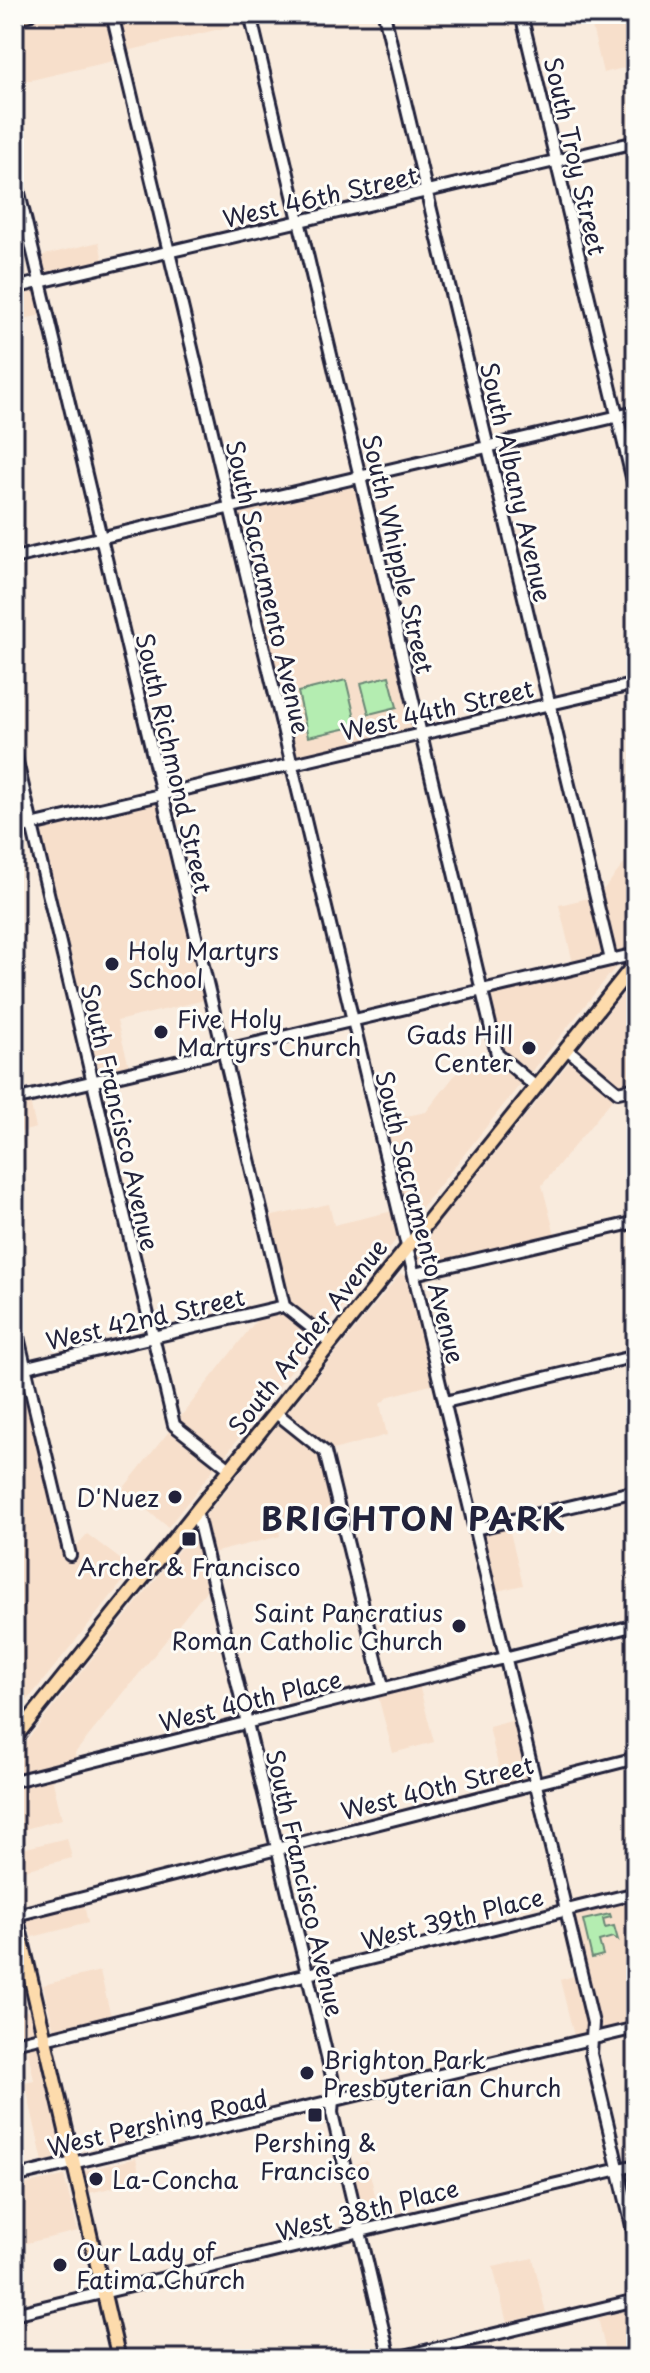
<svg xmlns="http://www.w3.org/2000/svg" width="650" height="2373" font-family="'Playpen Sans',sans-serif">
<rect width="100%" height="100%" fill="#f9ebdd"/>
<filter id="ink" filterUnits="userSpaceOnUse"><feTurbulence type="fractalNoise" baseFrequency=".0125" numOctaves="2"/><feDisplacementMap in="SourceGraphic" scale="16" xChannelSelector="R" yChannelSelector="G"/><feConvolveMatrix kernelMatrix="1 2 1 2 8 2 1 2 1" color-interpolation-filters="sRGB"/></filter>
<g filter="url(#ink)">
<path fill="#f7dfcb" d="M61 14H107L117 60 14 84V25Z
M119 14H243L245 23 127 51Z
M589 14H636V65L603 73Z
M99 242 103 261 44 274 40 256Z
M35 289 42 315 14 321V294Z
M354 486 413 728 296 757 238 514Z
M157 802 205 1000 117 1021 129 1066 99 1073 40 828Z
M636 849V941L631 947 614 951 599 895Z
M589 898 603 956 573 963 559 905Z
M618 964 531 1073 502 1052 489 995Z
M636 977V1083L622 1086 578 1050Z
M491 1055 522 1082 408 1225 383 1121 426 1112 466 1061Z
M571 1060 616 1095 542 1185 555 1235 428 1265 422 1263 418 1260 416 1251Z
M30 1102 36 1128 14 1134V1106Z
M329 1204 334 1225 393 1211 399 1236 323 1331 288 1302 268 1217Z
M400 1274 409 1277 434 1384 390 1396 380 1404 387 1435 333 1450 288 1412Z
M282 1312 315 1340 224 1457 178 1420 259 1317Z
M20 1373 64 1561 87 1534 133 1569 14 1717V1374Z
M279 1423 322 1457 334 1510 278 1523 280 1536 212 1553 204 1518Z
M170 1430 216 1466 168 1527 122 1490Z
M509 1528 523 1585 497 1591 484 1534Z
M195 1530 210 1586 75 1753 76 1760 14 1775V1756Z
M419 1685 434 1742 393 1753 378 1696Z
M515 1720 530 1779 503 1786 489 1727Z
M52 1778 62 1819 14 1832V1788Z
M67 1838 72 1858 16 1872 14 1851Z
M636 1900V2021L602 2029 574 1914Z
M84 1905 88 1923 32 1937 27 1919Z
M100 1971 111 2017 54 2031 43 1985Z
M577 1975 590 2032 574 2036 560 1980Z
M31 2010 36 2032 14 2037V2014Z
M40 2044 65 2156 43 2162 25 2082 34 2080 27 2046Z
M136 2158 141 2181 89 2193 84 2171Z
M367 2161 381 2220 364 2224 350 2165Z
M64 2176 78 2231 14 2246V2187Z
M533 2258 546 2313 507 2323 493 2267Z
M636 2308V2359H608L598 2318Z"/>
<path fill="#b4edb1" stroke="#6b8876" stroke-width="2" d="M389 676 397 707 369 714 361 683Z
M346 680 357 726 308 737 298 692Z
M610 1914 611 1917 603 1919 605 1928 614 1926 618 1940 613 1937 599 1941 603 1955 592 1958 583 1920Z"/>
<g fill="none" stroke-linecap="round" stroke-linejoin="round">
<g stroke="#22223b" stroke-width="16">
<path id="minor" d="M112 14 593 2023 591 2054 636 2243
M250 14 497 1054 536 1087
M384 14 611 960
M521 14 636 494
M14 172 284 1306 331 1343
M14 288 636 142
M14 558 636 412
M14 749 174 1425 230 1469
M14 829 636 684
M567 1049 618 1092 636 1088
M14 1100 636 954
M414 1274 636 1222
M14 1320 70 1555
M14 1370 284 1306
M445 1402 636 1356
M275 1412 325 1452 383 1687
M196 1511 334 2085 332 2113 390 2359
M475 1529 636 1491
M14 1781 636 1625
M16 1915 636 1758
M45 2039 636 1893
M14 2043 44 2036
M14 2177 636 2028
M14 2314 636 2165
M392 2359 636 2300"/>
</g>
<g stroke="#22223b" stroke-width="18">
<path id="major" d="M14 17 29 14
M14 1739 636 962
M14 1906 119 2359"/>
</g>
<use href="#minor" stroke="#fdfcf7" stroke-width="10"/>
<use href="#major" stroke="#fddbac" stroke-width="12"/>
</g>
</g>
<g fill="#22223b" stroke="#fdfcf7" stroke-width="3">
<circle cx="112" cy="964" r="8"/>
<circle cx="161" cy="1032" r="8"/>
<circle cx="529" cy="1048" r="8"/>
<circle cx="175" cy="1497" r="8"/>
<rect x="181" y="1531" width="16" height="16" rx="4"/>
<circle cx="459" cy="1626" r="8"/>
<circle cx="307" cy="2073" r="8"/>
<rect x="307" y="2107" width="16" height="16" rx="4"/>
<circle cx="96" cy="2179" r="8"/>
<circle cx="60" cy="2265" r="8"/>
</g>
<g text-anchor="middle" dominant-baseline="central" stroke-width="6" stroke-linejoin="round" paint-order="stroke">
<g font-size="24" fill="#22223b" stroke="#fdfcf7">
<text transform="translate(576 156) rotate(77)">South Troy Street</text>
<text transform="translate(320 196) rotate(-13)">West 46th Street</text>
<text transform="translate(517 482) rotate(77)">South Albany Avenue</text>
<text transform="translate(399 554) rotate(77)">South Whipple Street</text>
<text transform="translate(269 587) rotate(77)">South Sacramento Avenue</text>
<text transform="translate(437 709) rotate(-13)">West 44th Street</text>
<text transform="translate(175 763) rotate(77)">South Richmond Street</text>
<text transform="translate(121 1117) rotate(77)">South Francisco Avenue</text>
<text transform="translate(421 1217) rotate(76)">South Sacramento Avenue</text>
<text transform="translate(145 1318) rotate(-13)">West 42nd Street</text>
<text transform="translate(307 1336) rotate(-52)">South Archer Avenue</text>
<text transform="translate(250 1700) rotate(-14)">West 40th Place</text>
<text transform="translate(437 1787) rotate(-14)">West 40th Street</text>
<text transform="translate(306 1883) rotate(77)">South Francisco Avenue</text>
<text transform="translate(452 1918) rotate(-14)">West 39th Place</text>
<text transform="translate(157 2122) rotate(-13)">West Pershing Road</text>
<text transform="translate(367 2209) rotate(-14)">West 38th Place</text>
</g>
<g font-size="24" fill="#22223b" stroke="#fdfcf7" text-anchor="start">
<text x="128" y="950">Holy Martyrs<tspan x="128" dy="28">School</tspan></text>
<text x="177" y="1018">Five Holy<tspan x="177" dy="28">Martyrs Church</tspan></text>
<text x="513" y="1034" text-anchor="end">Gads Hill<tspan x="513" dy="28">Center</tspan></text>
<text x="159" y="1497" text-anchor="end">D'Nuez</text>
<text x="189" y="1566" text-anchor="middle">Archer &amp; Francisco</text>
<text x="443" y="1612" text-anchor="end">Saint Pancratius<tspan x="443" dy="28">Roman Catholic Church</tspan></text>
<text x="323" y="2059">Brighton Park<tspan x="323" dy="28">Presbyterian Church</tspan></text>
<text x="315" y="2142" text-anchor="middle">Pershing &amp;<tspan x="315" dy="28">Francisco</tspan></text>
<text x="112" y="2179">La-Concha</text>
<text x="76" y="2251">Our Lady of<tspan x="76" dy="28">Fatima Church</tspan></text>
</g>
<g font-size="32" font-weight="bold" letter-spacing="2" fill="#22223b" stroke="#fdfcf7">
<text x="414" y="1518">BRIGHTON PARK</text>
</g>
</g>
<rect width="650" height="2373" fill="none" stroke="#fdfcf7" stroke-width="48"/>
<rect x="24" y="24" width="602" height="2325" fill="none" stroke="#22223b" stroke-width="3" filter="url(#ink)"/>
</svg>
